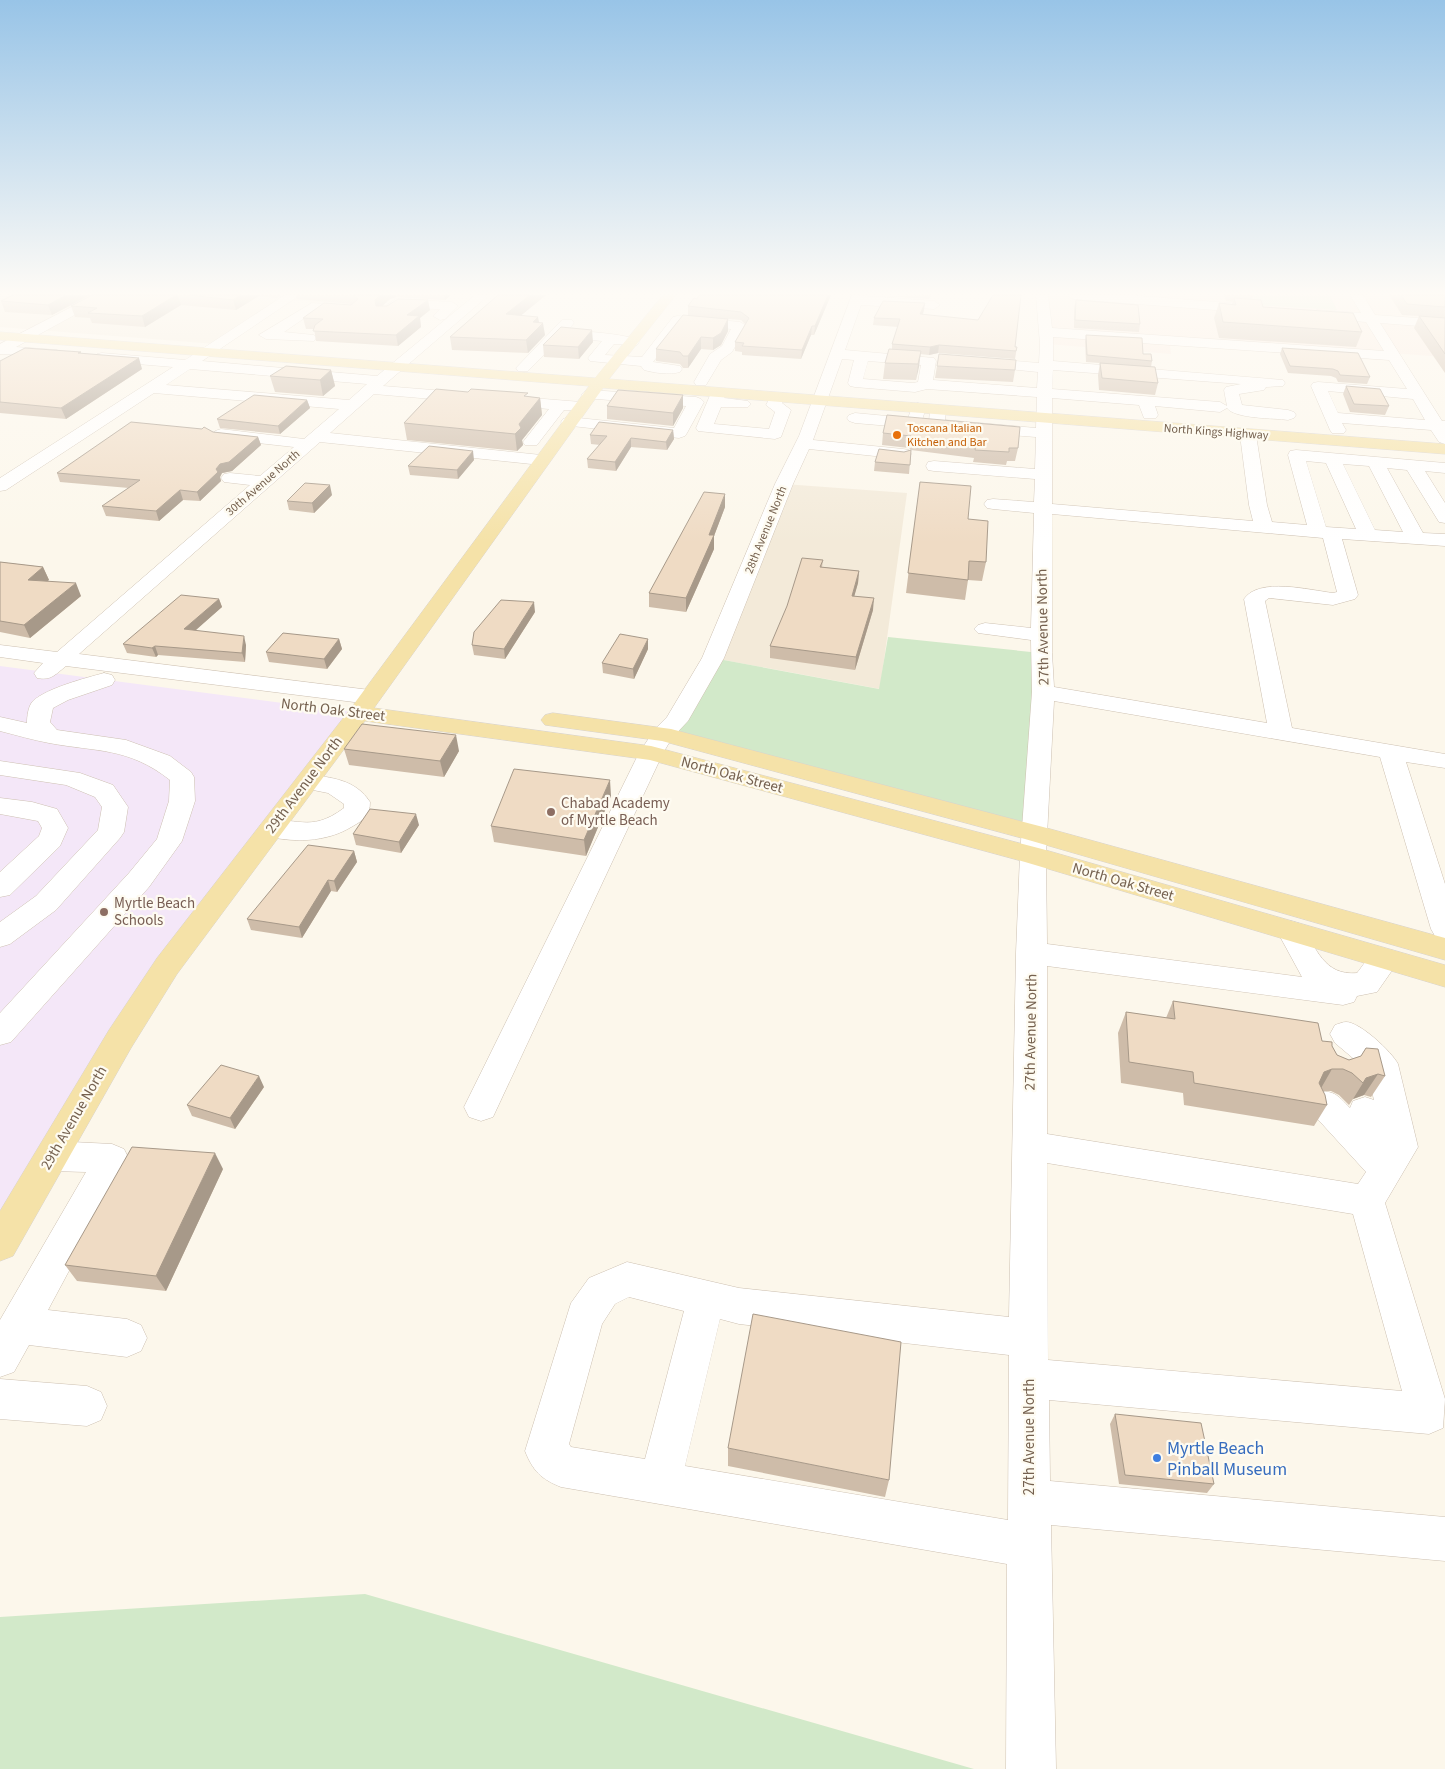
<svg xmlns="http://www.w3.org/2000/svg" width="1445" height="1769" font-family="'Source Sans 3',sans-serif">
<rect width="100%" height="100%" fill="#fcf7eb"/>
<path fill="#f3ead9" d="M0 295H389L374 306 286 300 216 344 0 327Z
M784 484 907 493 880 689 713 658Z"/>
<path fill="#fbebdf" d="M1042 295H1445V357L1169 337 1171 354 1047 344Z"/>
<path fill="#f4e7f8" d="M0 666 359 713 167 966 0 1244Z"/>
<path fill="#d2e9c9" d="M1253 295H1330L1337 310 1256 305Z
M888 637 1041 653 1034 833 663 734 713 658 879 689Z
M365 1594 974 1769H0V1617Z"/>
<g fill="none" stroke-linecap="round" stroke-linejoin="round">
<g stroke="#cdc0b1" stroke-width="1">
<path id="minor" d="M95 295H111L16 347 57 350 64 354 62 357 0 354V344Z
M285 295H300L202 361 377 376 475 295H489L383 386 581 402 586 404 589 407 586 410H564L537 445H525L523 442 549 409 374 394 330 433 541 455 547 456 549 460 547 464 541 465 320 442 79 654 370 690 378 692 381 697 378 702 370 704 66 666C56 674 51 681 37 678L34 673 43 663 0 657V645L57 652 250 485 224 482 221 478 224 474 230 473 260 476 294 447 221 439 215 437 213 434 215 431 221 429 304 439 339 409 154 393 6 490 0 491V478L173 367 102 361 97 360 95 357 97 354 102 353 185 360ZM190 369 367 384 349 400 166 385Z
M852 295 934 301 940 305 934 309 861 305 845 350 934 358 936 361 933 380 1037 388 1038 372 978 366 973 365 971 362 973 359 978 358 1039 363 1040 344 1036 295H1048L1052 328 1384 351 1366 322 1317 318 1310 314 1317 310 1361 313 1350 295H1363L1375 315 1445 320V328L1380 323 1442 421H1445V444L1439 442 1431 430 1342 423 1346 430 1344 433H1332L1330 430 1311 386 1313 383 1318 382 1407 389 1389 360 1053 337V361L1283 380 1285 383 1283 386 1266 387 1264 390 1239 394 1242 405 1288 410 1294 412 1296 415 1294 418 1288 420C1274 418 1235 419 1227 408L1220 412 1155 406 1158 415 1156 418H1144L1139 405 1052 398V504L1253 521 1249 505 1240 435 1242 432H1254L1256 435 1267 505 1272 522 1307 525 1288 455 1290 451 1296 450 1445 463V473L1425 471 1445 503V523L1439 522 1407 470 1387 468 1423 533 1445 534V546L1342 539 1358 595 1355 599 1333 605 1269 598 1265 601 1292 728 1445 754V768L1406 762 1445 884V939L1435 936 1431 929 1380 757 1054 701 1046 855 1047 944 1302 977 1277 931 1281 924 1291 921 1301 924C1316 948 1324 976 1357 973 1369 958 1374 945 1395 951L1400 959 1377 992 1357 996 1354 1002 1343 1005 1047 966V1134L1358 1184 1366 1172 1313 1114 1308 1104 1313 1094C1333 1088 1337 1095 1350 1108L1353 1101 1365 1097 1374 1100 1367 1070 1335 1043 1330 1034 1335 1025C1338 1024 1343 1022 1346 1022 1360 1022 1392 1052 1398 1064L1418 1147 1385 1203 1445 1399 1443 1428 1429 1434 1049 1400 1050 1481 1445 1517V1561L1051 1525 1056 1769H1006L1007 1564 561 1487C541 1479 533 1471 525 1451L571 1303 589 1278 627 1262 739 1288 1009 1317 1016 953 1020 855 1032 692 1031 640 978 633 974 629 978 625 985 623 1031 628 1034 513 993 509 987 508 984 504 987 500 993 499 1034 502 1035 479 934 471 928 470 926 466 928 462 934 461 1035 469 1036 437 937 429 931 427C928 422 929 412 933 407H943L946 410 945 420 1036 428 1037 397 927 389 915 392 855 387 850 386 848 383 854 360 842 359 813 440 903 449 909 450 911 454 909 458 903 459 809 449 793 484 724 658 688 721 672 738 663 753 493 1117 481 1121 469 1117 464 1107 639 753 655 729 667 717 702 658 775 484 799 436ZM868 361 921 365 918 382 913 383 863 379ZM1053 370 1241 384 1226 387 1224 390 1227 406 1220 402 1052 389ZM1328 391 1413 399 1425 420 1338 413ZM1306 461 1326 463 1356 529 1326 527ZM1343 464 1369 466 1403 532 1375 530ZM1052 514 1323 538 1337 592 1333 593C1309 590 1259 577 1244 599L1267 723 1054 687 1052 653ZM1047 1163 1353 1214 1402 1391 1048 1360ZM629 1297 684 1311 645 1459 571 1447 569 1444 602 1324 615 1304ZM720 1319 739 1324 1009 1355 1008 1520 685 1466Z
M1067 295H1128L1254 305 1260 309 1254 313 1073 299Z
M396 299 452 302 458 306 445 319 440 320 433 316 440 309 388 308 387 305Z
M312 303 352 306 358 310 352 314 315 311 284 332 314 335 316 338 314 341 266 339 259 335Z
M678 316 740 322 747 326 732 352 721 360 706 385H696L694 382 710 354 722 346 731 329 682 324 653 362 680 366 682 369 680 372C669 375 655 373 644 370L641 366 590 361 588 358 602 341 561 337 528 371H518L516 368 562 320H572L574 323 568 330C591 332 614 333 637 339L639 342 637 345 614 344 605 355 642 357 673 317Z
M719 388 724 390 727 393 724 398 748 401 751 404 748 407H721L714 424 769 429 775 412 766 405 772 394H782L785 397 782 403 791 410 781 437 775 439 698 431 696 428 711 393 714 390Z
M589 390 696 397 701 399 704 402 687 433 685 436 679 438 563 425 561 422 563 419 569 417 674 428 686 406 584 398 581 395 584 392Z
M918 403 923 405 926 408 920 426 914 428 855 423 849 421 847 418 849 415 855 413 908 418 913 405Z
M104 673 112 675 115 680 112 685 68 700 53 708 50 722 57 730 126 740 170 756 191 772 194 777 195 801 182 841 149 887 11 1042 0 1045V1013L129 873 157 839 169 801 170 780C128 747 97 752 49 743 33 740 16 735 0 731V717L27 723C27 717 28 706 33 701 47 688 86 678 104 673Z
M0 761 80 773 113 785 128 807 124 832 120 838 56 910 10 944 0 947V922L36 896 98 830 102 807 95 797 66 785 0 775Z
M307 774C332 778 355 779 370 802 370 815 364 820 353 826 326 843 292 843 262 835L258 829 262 823C296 814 308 835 344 808V804L328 793 298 787 295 782 298 777Z
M0 798 32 802 57 809 68 828 60 846 10 895 0 897V872L39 836 42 828 38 821 0 814Z
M52 1141 112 1144 124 1149 129 1159 48 1310 127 1319 141 1325 147 1338 141 1351 127 1357 29 1345 14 1372 0 1377V1320L86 1172 52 1171 40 1166 35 1156 40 1146Z
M0 1379 87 1386 101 1392 107 1406 101 1420 87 1426 0 1419Z"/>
</g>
<g stroke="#d8d3ce" stroke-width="1">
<path id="major" d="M663 295H676L609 379 1445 444V454L603 388 374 708 651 746 1042 849 1445 965V987L1025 862 650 760 365 721 177 974 131 1048 13 1256 0 1261V1211L109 1030 157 958 351 708 589 386 0 340V332L595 378Z
M553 713 671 729 1043 827 1445 938V960L1025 839 662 741 545 725 541 720 545 715Z"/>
</g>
<use href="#minor" fill="#fff" fill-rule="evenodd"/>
<use href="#major" fill="#f5e2a8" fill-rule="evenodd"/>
</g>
<path fill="#cebca9" d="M13 295H90L52 315 5 312 1 301Z
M92 295H281L277 298 259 296 236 310 181 305 145 327 92 323 90 318 75 317 71 306Z
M296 295H451L445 300 396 297 390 299 382 306 430 310 420 318 421 327 398 346 316 341 314 329H306L303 318 352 304 297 299Z
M498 295H546L521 315 539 322 545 335 528 353 452 350 450 337Z
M699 295H831L814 335H811L801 359 742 355V352L735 351V342L745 324 741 320 728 319V331L721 345 713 350 701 349 688 368H683L680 364 656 361V349L688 315V306L697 299Z
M931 295 929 299 887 296Z
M1224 295H1253L1252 300 1263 307 1362 332 1356 347 1219 338 1214 318 1219 303 1232 304 1233 302 1226 301Z
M1389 295H1445V373L1414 328 1419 316 1402 315Z
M1076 300 1140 324 1139 332 1074 328V308Z
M924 310 923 314 1017 347 1015 359 938 353 929 355 920 354 916 380 883 379 885 363 892 349V344L898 327 873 325 874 318Z
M1086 335 1152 361 1151 367 1158 383 1155 395 1099 390 1098 375 1100 363 1086 362 1085 341Z
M593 342 579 359 544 357 543 345Z
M1282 348 1370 377 1367 384 1338 382 1336 378 1331 376 1288 373 1280 354Z
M81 354 142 369 66 419 0 413V361Z
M286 366 331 370 335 386 323 396 275 392 270 376Z
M937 366 1015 370 1013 382 935 378Z
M1346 386 1389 406 1385 415 1350 412 1343 394Z
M468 392 540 398 542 415 522 440 523 445 517 451 407 440 404 423Z
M307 400 310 408 280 434 220 428 217 419Z
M607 406 683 408 673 426 607 419Z
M673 430 674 439 667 450 631 447 616 471 588 468 587 459 600 445 591 444 590 435Z
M213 432 258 437 261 445 232 471 222 473 220 477 221 481 200 501 183 500 159 521 106 516 102 506 129 488 60 482 57 473Z
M883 433 1018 448 1015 461H1007L1006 465 973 462 974 458 911 450 909 474 874 471 875 462 904 452 911 450 909 448 882 445Z
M474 460 458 479 410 475 408 466Z
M920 482 968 519 986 562 982 581 968 580 965 600 906 593Z
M725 494V507L714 536V549L686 612 649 607V593Z
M332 495 314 513 289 510 287 501Z
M823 560 822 567 859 571 858 583 854 596 873 610 855 670 770 658V646Z
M0 562 43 567 49 580 47 581 81 596 30 638 0 632Z
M219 599 222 607 195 630 246 645 245 662 158 655 156 657 127 653 123 644Z
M535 612 505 659 474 655 472 645Z
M339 639 342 649 327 669 269 662 266 652Z
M648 639V649L634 679 603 673 602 663Z
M344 749 459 751 444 777 349 765Z
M611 796 586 856 494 842 491 826Z
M419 825 401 853 356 845 353 834Z
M354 851 357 862 337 892 331 891 302 938 251 930 247 919Z
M1173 1001 1322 1041 1332 1046 1337 1055 1349 1060 1361 1056 1366 1048 1385 1076 1371 1097 1364 1095 1353 1099 1349 1105 1339 1095 1331 1091H1323L1327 1105 1314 1126 1184 1105 1183 1093 1121 1083 1118 1033 1126 1012 1166 1018Z
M264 1087 235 1129 192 1116 187 1105Z
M223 1169 166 1291 77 1281 65 1265Z
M1115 1414 1214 1484 1207 1493 1119 1484 1110 1424Z
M728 1448 889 1480 885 1497 728 1466Z"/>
<path fill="#a79989" d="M66 295H90L52 315 48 305Z
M176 295H178L181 305 145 327 142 316Z
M240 295H259V296L236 310 233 300Z
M380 295H396V297L390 299 377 311 375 300Z
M444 295H451L445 300Z
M530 295H546L507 327 506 314Z
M828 295H831L814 335 815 326Z
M428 300 430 310 420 318 421 327 398 346 396 335 407 315Z
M925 303 924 310 920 321V314Z
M538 317 540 327 543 323 545 335 528 353 526 340 533 322Z
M728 319V331L721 345 713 350V338Z
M812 326 811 335 801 359 802 350Z
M592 330 593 342 579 359 578 347Z
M701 337V349L688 368V356Z
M939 345 938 353 929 355 930 347Z
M921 351 919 367 916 380 918 364Z
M139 358 142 369 66 419 61 408Z
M331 370 335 386 323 396 320 380Z
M683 395V408L673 426V413Z
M540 398 542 415 522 440 523 445 517 451 515 434 519 424Z
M307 400 310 408 280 434 278 426Z
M673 430 674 439 667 450 666 442Z
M258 437 261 445 232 471 222 473 220 477 221 481 200 501 197 492 216 469 220 464Z
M631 438V447L616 471 615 462Z
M473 451 474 460 458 479 457 470Z
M330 485 332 495 314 513 312 503Z
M180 490 183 500 159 521 156 511Z
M725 494V507L714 536V549L686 612V598L709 535Z
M43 567 49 580 33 592 28 580Z
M859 571 858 583 851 608 852 596Z
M76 583 81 596 30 638 24 625Z
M874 598 873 610 855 670 856 657Z
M219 599 222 607 187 638 184 629Z
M534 602 535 612 505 659 504 649Z
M244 636 246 645 245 662 242 653Z
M339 639 342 649 327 669 324 659Z
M648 639V649L634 679 633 669Z
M155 646 158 655 156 657 152 648Z
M456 735 459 751 444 777 440 761Z
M610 780 611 796 586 856 584 840Z
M416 814 419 825 401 853 399 842Z
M354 851 357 862 337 892 334 881Z
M328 880 331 891 302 938 299 927Z
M1332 1069 1320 1090 1311 1093 1324 1072Z
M1378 1074 1364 1095 1353 1099 1366 1078Z
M259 1076 264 1087 235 1129 230 1118Z
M215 1153 223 1169 166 1291 156 1276Z"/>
<path fill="#efdbc4" stroke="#a79989" d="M13 295H66L48 305 1 301Z
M92 295H176L142 316 88 313 97 308 71 306Z
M189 295H240L233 300Z
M353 295H380L375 300 376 306H387L398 299 428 300 407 315 419 316 396 335 313 331 315 325 323 319 303 318 324 303 351 305 358 299Z
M498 295H530L506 314 538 317 533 322 543 323 526 340 450 337Z
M699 295H828L815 326H812L802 350 742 346 744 343 735 342 749 318 741 312 688 306 694 298 697 299Z
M993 295H1021L1015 347H1017L1016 351 939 345 930 347 892 344 900 319 874 318 883 301 925 303 920 314 978 320Z
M1401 295H1445V307L1407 304Z
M1234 298 1261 300 1263 307 1353 313 1362 332 1223 322 1219 303 1236 305Z
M1076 300 1138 305 1140 324 1075 320Z
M683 315 728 319 721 333 713 338 701 337 688 356H683L680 352 656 349Z
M1419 316 1445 318V354Z
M561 327 592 330 578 347 543 345Z
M1086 335 1142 338 1143 354H1151L1152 361 1087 355Z
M25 348 81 352 78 353 139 358 61 408 0 402V361Z
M1282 348 1358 353 1370 377 1340 375 1338 371 1333 369 1290 366Z
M889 349 921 351 918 364 885 363Z
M939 354 1016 360 1015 370 937 366Z
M1100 363 1155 367 1158 383 1102 378Z
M286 366 331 370 320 380 270 376Z
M1346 386 1380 389 1389 406 1354 404Z
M436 389 468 392 471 389 528 393 524 396 540 398 519 424 521 428 515 434 404 423Z
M618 390 683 395 673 413 607 406Z
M254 395 307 400 278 426 217 419Z
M887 415 1020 427 1018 448H1009V452L975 450 976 445 913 438 911 436 883 433Z
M131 422 202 429 204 427 213 432 258 437 229 462 220 464 216 469 218 472 197 492 180 490 156 511 102 506 140 480 57 473Z
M599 422 673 430 666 442 631 438 615 462 587 459 607 436 590 435Z
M429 446 473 451 457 470 408 466Z
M879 449 904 452 911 450 910 465 875 462Z
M920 482 971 486 968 519 988 521 986 562 969 561 968 580 908 573Z
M305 483 330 485 312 503 287 501Z
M704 492 725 494 709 535H714L686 598 649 593Z
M802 558 823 560 820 567 859 571 852 596 874 598 856 657 770 646 787 606Z
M0 562 43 567 28 580 76 583 24 625 0 621Z
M181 595 219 599 184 629 244 636 242 653 155 646 152 648 123 644Z
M501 600 534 602 504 649 472 645 474 632Z
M283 633 339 639 324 659 266 652Z
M620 634 648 639 633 669 602 663Z
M362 724 456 735 440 761 344 749Z
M514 769 610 780 584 840 491 826Z
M370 809 416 814 399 842 353 834Z
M308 845 354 851 334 881 328 880 299 927 247 919Z
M1173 1001 1318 1023 1322 1041 1332 1042V1046L1337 1055 1349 1060 1361 1056 1366 1048 1378 1049 1385 1076 1378 1074 1366 1078 1363 1083 1352 1073 1343 1069H1332L1324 1072 1319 1083 1325 1095 1327 1105 1194 1083 1193 1072 1129 1062 1126 1012 1175 1019Z
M221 1065 259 1076 230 1118 187 1105Z
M132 1147 215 1153 156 1276 65 1265Z
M753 1314 901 1342 889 1480 728 1448Z
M1115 1414 1201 1423 1214 1484 1125 1475Z"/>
<linearGradient id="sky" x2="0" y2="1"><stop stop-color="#98c4e7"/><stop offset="0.54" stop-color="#fefbf6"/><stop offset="1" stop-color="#fefbf6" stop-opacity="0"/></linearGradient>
<rect width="1445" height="543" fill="url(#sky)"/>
<circle fill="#e8710a" stroke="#fefbf1" stroke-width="2" cx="897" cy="435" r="5"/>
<g fill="#8d6e63" stroke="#fefbf1" stroke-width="2">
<circle cx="551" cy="812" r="5"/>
<circle cx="104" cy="912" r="5"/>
</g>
<circle fill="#3f7fe0" stroke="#fefbf1" stroke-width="2" cx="1157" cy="1458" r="5"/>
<g text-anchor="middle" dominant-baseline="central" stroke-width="4.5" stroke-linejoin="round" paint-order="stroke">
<g font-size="12" fill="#c56008" stroke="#fefbf1" text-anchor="start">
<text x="907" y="428">Toscana Italian<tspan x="907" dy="14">Kitchen and Bar</tspan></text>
</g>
<g font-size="12" fill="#75614f" stroke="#fefbf1">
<text transform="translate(1216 432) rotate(4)">North Kings Highway</text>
<text transform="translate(263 483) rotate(-41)">30th Avenue North</text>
<text transform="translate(766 530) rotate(-68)">28th Avenue North</text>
</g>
<g font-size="15" fill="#75614f" stroke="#fefbf1">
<text transform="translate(1043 627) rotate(-91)">27th Avenue North</text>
<text transform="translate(333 710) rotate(7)">North Oak Street</text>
<text transform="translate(732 775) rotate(15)">North Oak Street</text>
<text transform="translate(304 785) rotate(-53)">29th Avenue North</text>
<text transform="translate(1123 882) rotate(16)">North Oak Street</text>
<text transform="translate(1031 1032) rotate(-89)">27th Avenue North</text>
<text transform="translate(74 1118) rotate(-60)">29th Avenue North</text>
<text transform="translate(1029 1437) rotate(-90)">27th Avenue North</text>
</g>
<g font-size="15" fill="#785e54" stroke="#fefbf1" text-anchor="start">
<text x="561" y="803">Chabad Academy<tspan x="561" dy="17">of Myrtle Beach</tspan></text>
<text x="114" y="903">Myrtle Beach<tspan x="114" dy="17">Schools</tspan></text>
</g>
<g font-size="18" fill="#366cbe" stroke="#fefbf1" text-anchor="start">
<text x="1167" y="1448">Myrtle Beach<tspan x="1167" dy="21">Pinball Museum</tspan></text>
</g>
</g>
</svg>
